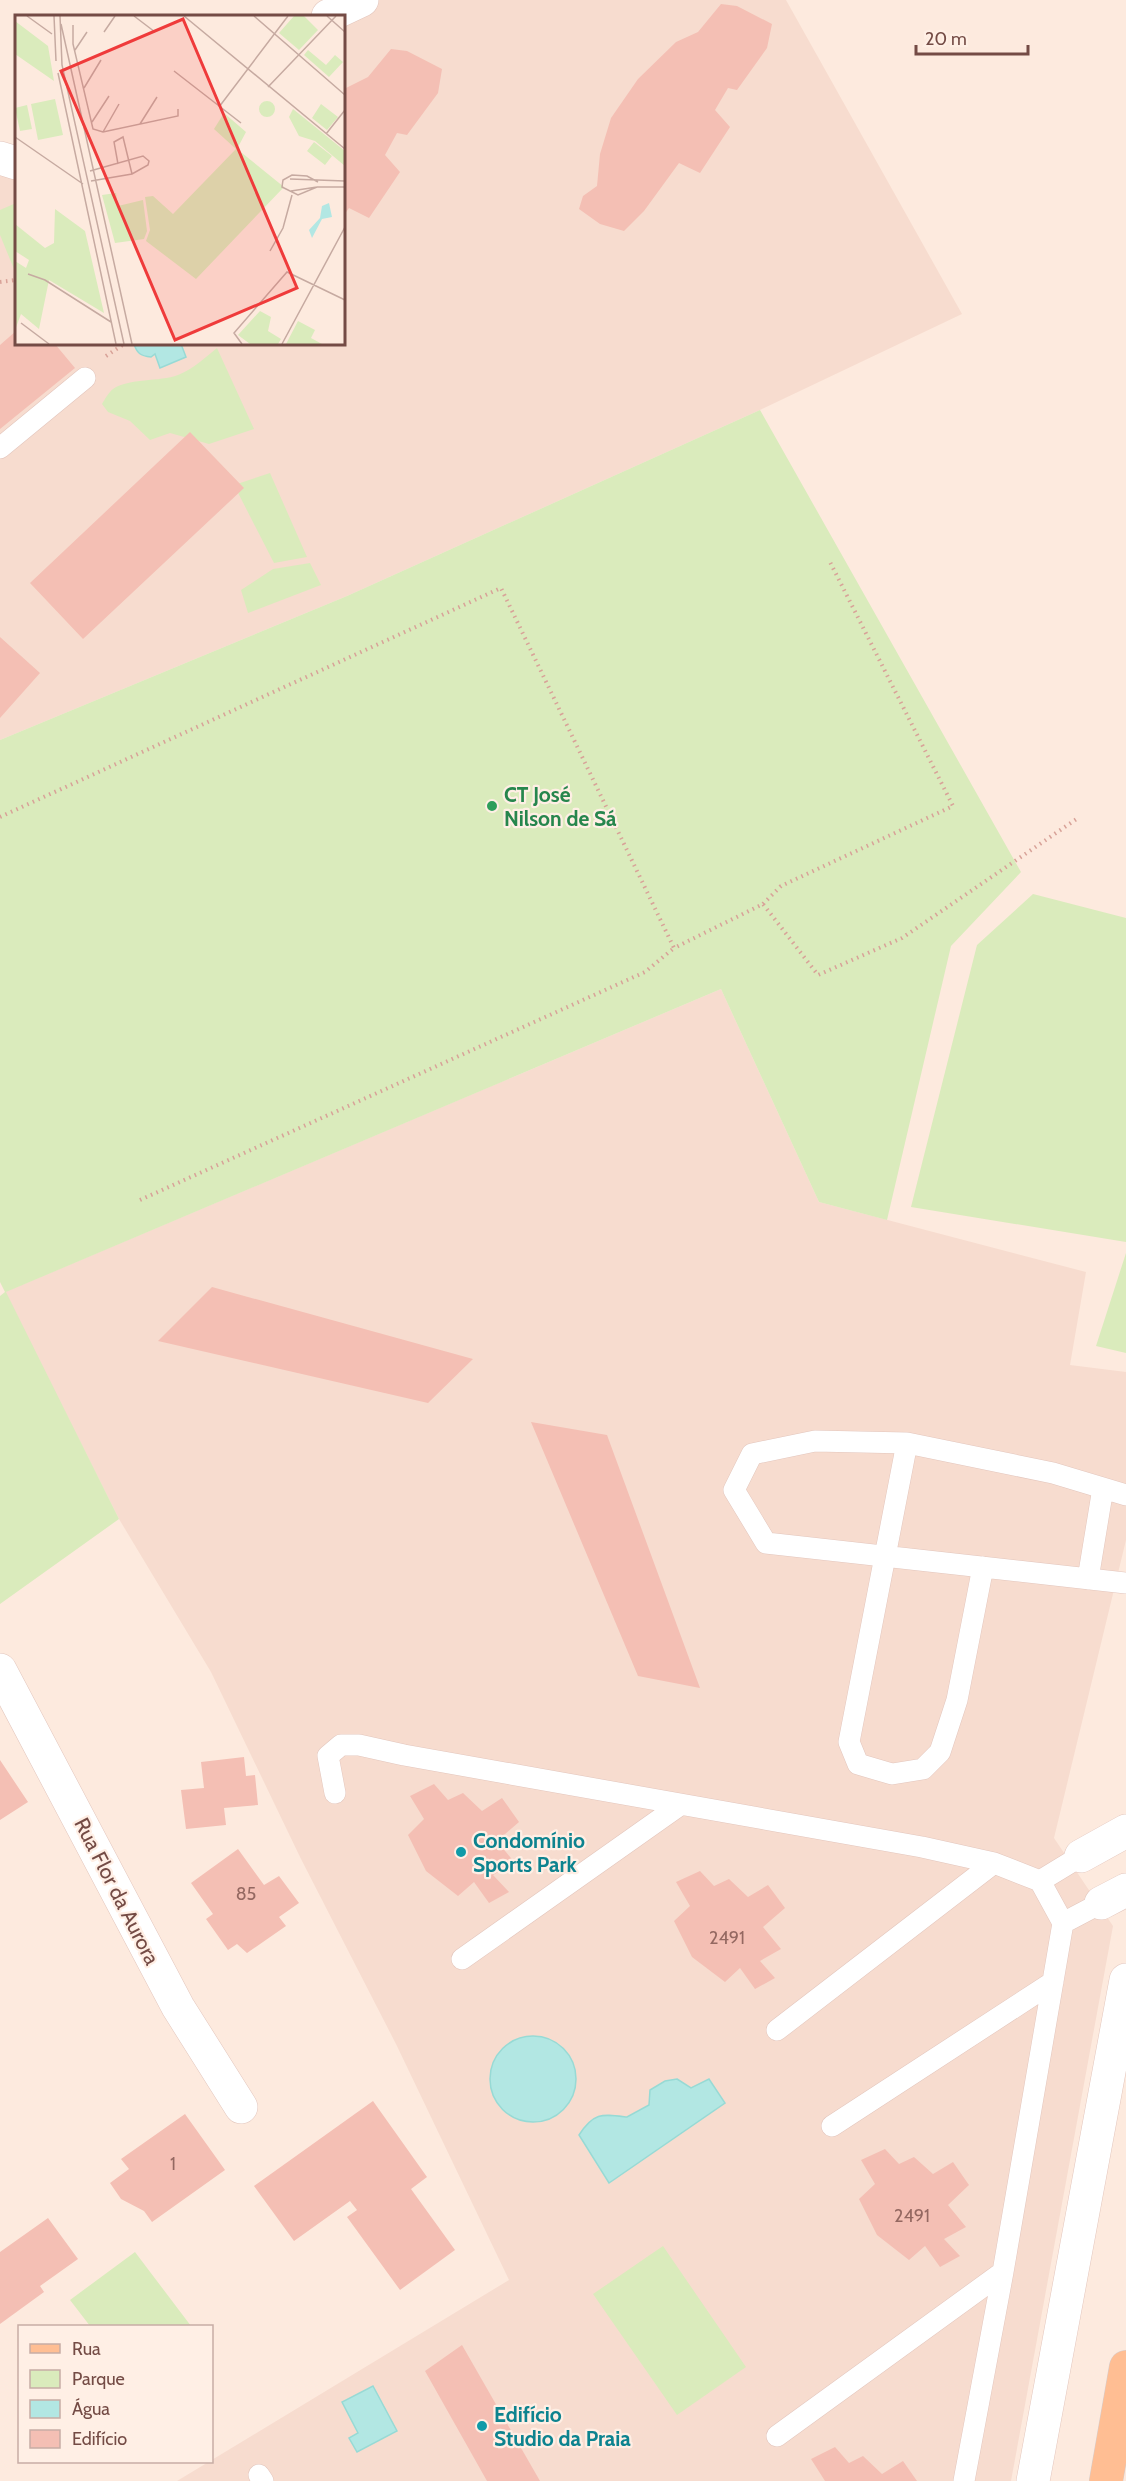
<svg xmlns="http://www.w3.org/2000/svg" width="1126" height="2481" font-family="Cabin,sans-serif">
<rect width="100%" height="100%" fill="#fdeade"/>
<path fill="#f7dccf" d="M371 0H786L962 314 760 410 347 596 0 740V169L16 162V344H344V16Z
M721 989 819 1202 1086 1272 1070 1365 1126 1372V1540L1054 1838 1113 1926 1011 2481H177L509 2280 396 2044 301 1859 211 1672 119 1519 5 1292Z"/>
<path fill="#daebbc" d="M16 203V274L0 235V210Z
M217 348 254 429 209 444 170 433 150 440 130 421 108 412 102 404C105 399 109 392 113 389 129 378 159 382 178 375 193 369 205 358 217 348Z
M760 410 1021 872 951 946 887 1220 819 1202 721 989 6 1292 119 1519 0 1604V1296L5 1292 0 1282V740L347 596Z
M270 473 307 557 274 563 234 485Z
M310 563 321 585 248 613 241 590 273 569Z
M1033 894 1126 918V1242L911 1207 977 945Z
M1126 1253V1353L1096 1346Z
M663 2246 746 2367 677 2415 593 2294Z
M135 2252 191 2326H90L70 2300Z"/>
<path fill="#b2e7e3" stroke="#97dad5" stroke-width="1.5" d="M134 344H181L186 357 160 368 155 354 151 357C140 356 137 353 134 344Z
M490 2079a43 43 0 1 1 86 0a43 43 0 1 1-86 0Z
M677 2079 691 2088 709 2079 725 2103 609 2183 579 2135C594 2112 602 2114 627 2117L649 2105 650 2090 665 2081Z
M373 2386 397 2431 357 2452 349 2438 358 2433 342 2402Z"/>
<path fill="#f4bfb4" d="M721 4 737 6 772 24 767 48 737 90 728 88 715 110 730 127 700 173 679 163 644 211 624 231 600 224 579 209 583 196 597 186 600 154 611 118 638 79 676 42 698 32Z
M391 49 407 51 442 69 438 93 407 135 397 133 385 155 400 172 369 218 349 208 344 215V89L368 77Z
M16 331V344H55L75 368 0 429V345Z
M190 432 244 488 83 639 30 583Z
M0 637 40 673 0 718Z
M212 1287 473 1359 428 1403 158 1341Z
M531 1422 607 1435 700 1688 638 1676Z
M244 1757 246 1776 255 1775 258 1805 224 1808 226 1825 186 1829 181 1790 204 1788 201 1762Z
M0 1760 28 1802 0 1820Z
M434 1784 448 1800 463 1793 482 1811 502 1798 519 1822 497 1841 515 1863 493 1875 509 1892 489 1903 474 1882 458 1896 426 1871 408 1835 424 1819 410 1796Z
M238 1849 264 1885 279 1876 299 1903 279 1917 286 1926 247 1953 237 1944 228 1950 206 1919 213 1914 191 1883Z
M700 1871 714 1886 729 1879 748 1897 768 1885 785 1908 763 1927 781 1949 760 1961 775 1978 755 1989 740 1968 725 1982 692 1957 674 1921 690 1906 676 1882Z
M373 2101 427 2177 411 2189 455 2250 400 2290 347 2217 357 2210 350 2201 294 2241 254 2186Z
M185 2114 225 2170 152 2222 144 2211 121 2199 110 2183 129 2169 121 2159Z
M885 2149 899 2164 914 2157 933 2174 953 2162 969 2185 948 2205 966 2227 944 2239 960 2256 940 2267 925 2246 909 2260 877 2235 859 2199 875 2184 861 2160Z
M48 2218 78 2259 40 2286 44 2292 0 2324V2252Z
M462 2345 540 2481H487L425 2371Z
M835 2447 849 2463 863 2456 882 2474 903 2461 917 2481H825L811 2459Z"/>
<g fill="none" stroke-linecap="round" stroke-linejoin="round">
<g stroke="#e3c6bd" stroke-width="22">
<path id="lane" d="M0 448 85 378
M907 1443 849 1742 858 1764 892 1774 923 1769 940 1752 957 1700 983 1567
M1126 1495 1053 1473 907 1443 815 1441 752 1454 734 1490 766 1543 1126 1583
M1088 1579 1103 1488
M335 1793 328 1756 341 1745H359L404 1755 922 1847 994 1863 1040 1881 1063 1923 1003 2272 964 2481
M1040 1881 1081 1856
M1063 1923 1101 1903
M462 1959 680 1805
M777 2030 994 1863
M832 2126 1053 1982
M777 2436 1003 2272
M259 2475 263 2481"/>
</g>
<g stroke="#e3c6bd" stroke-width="34">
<path id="street" d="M328 16 362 0
M0 158 16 163
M0 1670 178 2007 241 2107
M1081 1856 1126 1831
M1101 1903 1126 1890
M1033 2481 1126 1980"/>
</g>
<g stroke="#d8cdcb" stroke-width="34">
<path id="primary" d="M1106 2481 1126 2367"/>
</g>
<path stroke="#d8a298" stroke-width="4" stroke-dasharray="1.5 4.5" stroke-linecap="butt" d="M0 282 16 280
M106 356 124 344
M0 817 501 588 674 948 763 904 818 975 902 938 1078 818
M763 904 781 886 953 806 830 562
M140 1200 645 972 674 948"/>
<use href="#lane" stroke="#fff" stroke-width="21"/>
<use href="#street" stroke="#fff" stroke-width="33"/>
<use href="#primary" stroke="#ffbe93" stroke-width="33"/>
</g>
<circle fill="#2e9e5b" stroke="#ffefe5" stroke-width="2" cx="492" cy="806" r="6"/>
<g fill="#0f9aa8" stroke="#ffefe5" stroke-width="2">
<circle cx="461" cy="1852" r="6"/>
<circle cx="482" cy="2426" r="6"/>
</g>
<g text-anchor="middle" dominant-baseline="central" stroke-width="4.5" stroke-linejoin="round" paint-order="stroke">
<g font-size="18" fill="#946861">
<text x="246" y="1894">85</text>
<text x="727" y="1938">2491</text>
<text x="173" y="2164">1</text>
<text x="912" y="2216">2491</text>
</g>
<g font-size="21" font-weight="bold" fill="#27864d" stroke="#ffefe5" text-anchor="start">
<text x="504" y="794">CT José<tspan x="504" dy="24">Nilson de Sá</tspan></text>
</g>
<g font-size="21" font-weight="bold" fill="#0d838f" stroke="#ffefe5" text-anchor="start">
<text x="473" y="1840">Condomínio<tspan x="473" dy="24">Sports Park</tspan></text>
<text x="494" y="2414">Edifício<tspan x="494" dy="24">Studio da Praia</tspan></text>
</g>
<g font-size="21" fill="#744b45" stroke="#ffefe5">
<text transform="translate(117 1891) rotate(63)">Rua Flor da Aurora</text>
</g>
</g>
<g transform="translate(15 15)">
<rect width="330" height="330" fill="#fdeade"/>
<path d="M279 1H289L303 15 284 35 264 18ZM0 6 33 31 39 66 0 39ZM293 35 311 50 320 40 328 47 314 62 289 40ZM40 84 48 120 23 125 16 89ZM244 94a8 8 0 1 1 16 0a8 8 0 1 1-16 0ZM306 89 323 102 312 115 297 103ZM12 90 17 114 5 116 0 93ZM278 94 330 136V151L300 126 284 121 274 102ZM209 98 231 117 222 134 269 172 181 264 131 226 135 215 130 182 138 181 158 199 221 134 199 114ZM299 127 317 141 310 150 292 136ZM101 178 103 191 128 185 132 216 129 224 100 228 87 180ZM40 194 70 216 89 298 34 265 24 314 6 299 0 315V246L11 253 14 245 0 236V209L30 233 39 228ZM245 296 256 302 253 316 266 324 263 329H235L223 320ZM283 306 300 315 296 323 307 329H271Z" fill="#daebbc"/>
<path d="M314 188 317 202 307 204 297 223 294 215 305 203 307 191Z" fill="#b2e7e3"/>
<path fill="none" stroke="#c6aaa1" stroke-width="1.5" d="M12 1 37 19M39 1 41 46M45 1 47 50 109 329M119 1 140 17M169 1 330 134M239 1 330 80M312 1 330 17M46 9 117 329M58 10V29L78 114 88 117 163 101V94M89 17 100 1M60 35 72 17M159 56 226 108M43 58 101 329M253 72 321 1M69 73 86 45M204 92 273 1M77 107 94 81M125 109 142 82M88 117 104 89M311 119 330 95M0 122 68 169M103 149 99 127 108 122 117 159M75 156 128 141 134 146 133 150 117 159 76 166M275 164 330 166M303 167 292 161 277 160 268 165 267 172 283 180 302 172H330M276 176 302 172M255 236 268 213 277 180M13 259 30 265 96 307M6 308 34 329M227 329 219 318 272 257 330 285M267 329 330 212"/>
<path fill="#ef3b3b" fill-opacity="0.15" stroke="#ef3b3b" stroke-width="3" d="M168 4 282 273 160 325 46 56Z"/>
<rect width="330" height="330" fill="none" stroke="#744b45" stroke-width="3"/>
</g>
<rect x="18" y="2325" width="195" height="138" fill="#ffefe5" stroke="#c7ada5" stroke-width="1.5"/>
<rect x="30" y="2344" width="30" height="9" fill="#ffbe93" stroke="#c7ada5" stroke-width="1.5"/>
<text x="72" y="2355" font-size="18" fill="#744b45">Rua</text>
<rect x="30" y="2370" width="30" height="18" fill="#daebbc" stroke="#c7ada5" stroke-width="1.5"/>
<text x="72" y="2385" font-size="18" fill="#744b45">Parque</text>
<rect x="30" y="2400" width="30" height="18" fill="#b2e7e3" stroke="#c7ada5" stroke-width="1.5"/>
<text x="72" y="2415" font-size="18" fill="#744b45">Água</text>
<rect x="30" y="2430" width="30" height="18" fill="#f4bfb4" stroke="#c7ada5" stroke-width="1.5"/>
<text x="72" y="2445" font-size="18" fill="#744b45">Edifício</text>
<path d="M916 45v9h112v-9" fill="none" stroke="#744b45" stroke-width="3"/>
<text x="925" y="45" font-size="18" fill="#744b45" stroke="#ffefe5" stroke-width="4.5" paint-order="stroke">20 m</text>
</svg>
